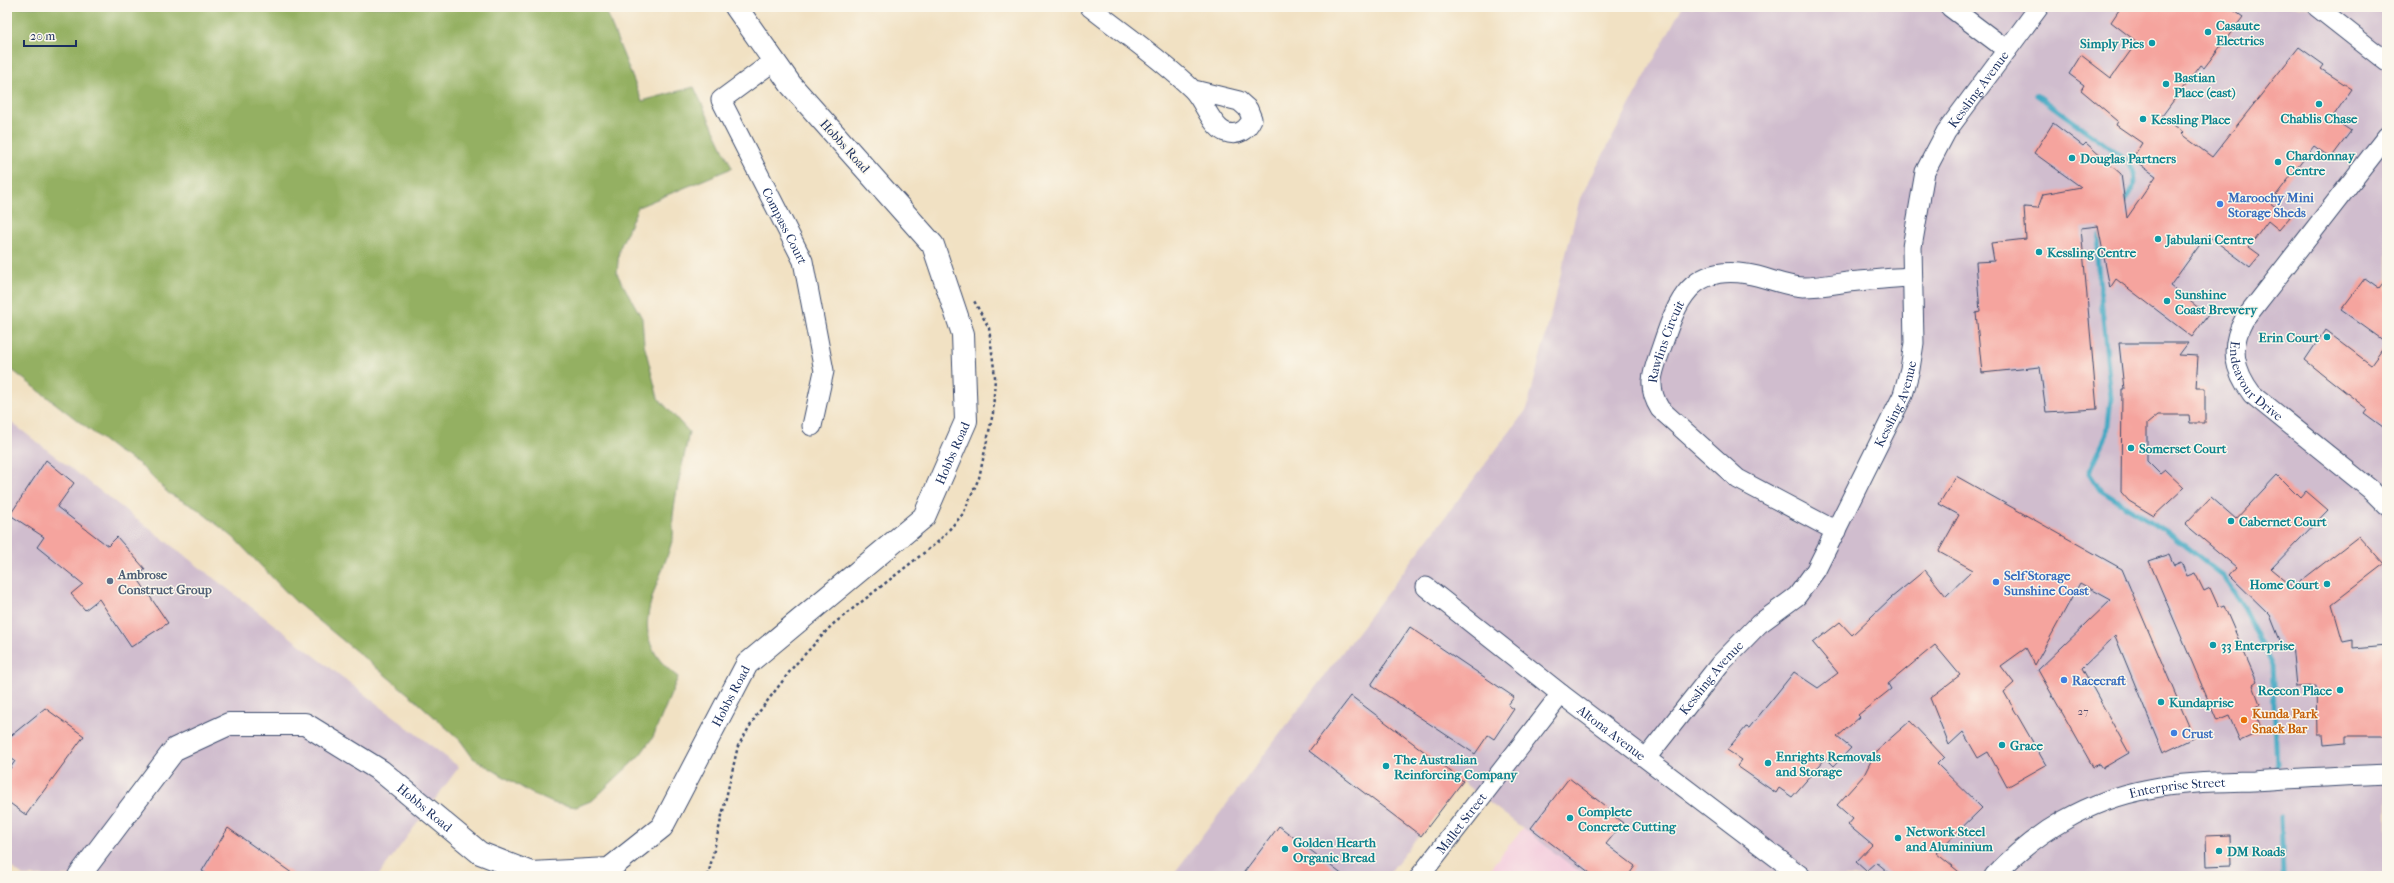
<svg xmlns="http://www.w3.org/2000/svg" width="2394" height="883" font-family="'IM FELL French Canon',serif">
<rect width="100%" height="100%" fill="#fbf7ec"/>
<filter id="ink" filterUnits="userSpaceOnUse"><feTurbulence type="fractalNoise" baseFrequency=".025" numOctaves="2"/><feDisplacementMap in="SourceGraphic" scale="8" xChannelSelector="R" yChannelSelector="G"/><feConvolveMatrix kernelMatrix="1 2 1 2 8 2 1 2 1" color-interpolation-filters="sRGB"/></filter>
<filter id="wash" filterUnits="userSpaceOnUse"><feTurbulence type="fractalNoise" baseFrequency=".012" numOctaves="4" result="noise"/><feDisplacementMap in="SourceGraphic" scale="16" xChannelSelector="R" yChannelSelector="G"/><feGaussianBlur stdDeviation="0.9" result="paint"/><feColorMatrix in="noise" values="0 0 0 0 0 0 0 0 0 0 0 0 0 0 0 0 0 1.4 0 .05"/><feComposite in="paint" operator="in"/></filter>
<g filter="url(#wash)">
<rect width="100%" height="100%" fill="#f1e1c3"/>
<path fill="#f4cfde" d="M1525 825 1588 876H1484Z"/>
<path fill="#d0bdce" d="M1682 7H2387V876H1585L1461 781 1387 876H1172L1527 409 1580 198Z
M7 419 459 767 378 876H23L7 864Z"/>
<path fill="#94b062" stroke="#587060" d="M7 7H604L642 101 694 87 732 168 638 207 619 250 617 274 642 318 644 344 658 398 689 432C684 460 676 488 673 516 672 523 674 530 673 537 660 590 620 634 678 677L653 737 640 755 593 800 576 807 553 803 531 793 473 758 460 740 412 697 296 602 233 537 196 508 168 493 138 463 117 451 7 366Z"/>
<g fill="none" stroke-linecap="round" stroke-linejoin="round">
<path stroke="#43a8c3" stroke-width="5" d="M2037 95 2129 162C2141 183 2133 188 2121 206
M2103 230 2100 235 2097 257 2111 398 2107 434 2089 473 2100 490 2166 531 2224 577 2243 607 2272 665 2277 766
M2281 817 2283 876"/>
</g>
<g id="blocks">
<path fill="#f5a49e" d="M2121 7H2229L2243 17 2204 68 2200 65 2162 116 2183 132 2181 134 2212 157 2299 47 2324 65 2321 69 2352 89 2332 118 2351 131 2331 158 2314 146 2270 203 2290 217 2279 230 2268 221 2249 247 2260 255 2250 267 2207 235 2170 286 2208 315 2192 337 2116 279 2110 288 2098 226 2081 228 2097 409 2046 412 2040 367 1982 373 1976 313 1980 312 1976 262 1994 261 1991 243 2026 239 2024 207 2038 208 2043 194 2081 187 2034 153 2053 123 2083 146 2086 143 2121 174 2127 218 2156 176 2132 159 2142 143 2116 125 2118 121 2081 90 2084 85 2069 74 2081 55 2111 78 2137 42 2111 22Z
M2365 278 2379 288 2387 278V430L2364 413 2367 409 2305 360 2325 330 2371 365 2387 343 2341 310Z
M2119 343H2188L2179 355 2198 356 2196 388H2205V423H2190L2189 415H2158L2147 424V461L2160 474 2165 470 2184 488 2154 516 2129 501 2121 492 2122 389H2124Z
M46 460 74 483 57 507 108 546 117 537 145 569 138 579 168 623 131 647 99 599 85 610 71 594 83 584 37 547 44 537 10 515Z
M2277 475 2300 498 2306 491 2328 510 2271 569 2293 587 2359 536 2384 564 2332 604 2343 642 2353 640V649L2387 646V736H2346V743L2324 745 2323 734H2317L2316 686 2296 687 2292 644 2283 648 2270 615 2229 575 2236 567 2185 524 2211 497 2236 519Z
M1956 476 2122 569 2194 738 2163 753 2115 636 2082 668 2129 753 2103 768 2100 764 2093 767 2038 670 2111 600 2080 583 2035 665 2026 648 2001 666 2014 683 2004 692 2046 765 2007 787 1988 752 1978 758 1963 732 1949 745 1930 698 1960 675 1935 645 1888 684 1891 689 1858 715 1860 717 1837 737 1851 748 1834 766 1826 758 1792 797 1779 788 1776 793 1737 766 1742 760 1727 750 1746 727 1749 728 1794 672 1818 688 1838 673 1813 643 1840 622 1852 635 1891 598 1925 570 1946 596 1973 570 1939 551 1959 515 1939 504Z
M2169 554 2174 565 2181 562 2187 576 2195 573 2204 591 2210 588 2219 608 2224 606 2257 682 2253 685 2260 704 2254 708 2262 731 2240 741 2229 716 2217 721 2149 561Z
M1410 627 1514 697 1508 705 1514 709 1494 739 1488 735 1475 754 1371 685Z
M1351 696 1463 781 1421 836 1309 751Z
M45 708 84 736 26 815 7 801V773L15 761 7 756V739Z
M1910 721 1944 757 1937 764 1982 808 1936 853 1964 876H1893L1876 862 1866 871 1856 862 1872 845 1848 825 1853 819 1837 805 1864 775 1876 751Z
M1569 778 1609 809 1607 811 1623 823 1606 844 1635 866 1628 876H1594L1531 828Z
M1279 826 1344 876H1241Z
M228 828 296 876H210L202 871Z
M2230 835 2231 865 2207 866 2206 836Z"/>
</g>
</g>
<g filter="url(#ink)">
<use href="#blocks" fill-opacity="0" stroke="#3b4a6d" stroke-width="1"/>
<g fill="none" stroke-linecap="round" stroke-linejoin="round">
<g stroke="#3b4a6d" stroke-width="21">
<g id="street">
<path d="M1090 7C1124 34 1161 59 1192 89 1203 99 1211 126 1225 132 1238 137 1247 130 1252 119L1248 109 1239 101 1194 90"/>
<path d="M1950 7 2007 50"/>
<path d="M2317 7 2387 62"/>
<path id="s1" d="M774 61 721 100 803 261 824 371 812 426"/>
<path id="s2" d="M2387 136 2244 320C2229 347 2234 370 2252 394L2370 489 2387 506"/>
<path id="s3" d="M1836 531 1738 479 1660 409C1645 385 1654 370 1662 346 1677 301 1691 264 1747 274 1767 277 1783 286 1803 287 1818 287 1834 284 1848 282 1870 280 1891 278 1912 277"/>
<path id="s4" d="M1426 587 1561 694 1801 876"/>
<path id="s5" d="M1647 757 1720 664 1759 624 1797 596 1816 570 1903 395 1910 369 1914 343 1912 247 1925 172 1946 132 2039 7"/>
<path id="s6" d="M1420 876 1561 694"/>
<path id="s7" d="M1994 876C2035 832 2089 800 2149 789 2183 782 2219 782 2254 781 2298 778 2343 776 2387 774"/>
</g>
</g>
<g stroke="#3b4a6d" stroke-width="24">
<g id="secondary">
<path id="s8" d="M79 876 175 749 229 724H305L381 771 480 853 531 873 609 869 662 827 747 664 924 517 966 421 963 334 933 245 791 85 736 7"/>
</g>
</g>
<path stroke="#3b4a6d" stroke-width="2.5" stroke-dasharray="3 3" stroke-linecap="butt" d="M708 876 738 746 756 716 794 666 832 625 939 541 963 514 979 478 993 413 995 377 989 328 973 299"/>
<use href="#street" stroke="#fff" stroke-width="19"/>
<use href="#secondary" stroke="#fff" stroke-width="22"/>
</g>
</g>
<g fill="#0f9aa8" stroke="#fbf7ec" stroke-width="1.5">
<circle cx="2208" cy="32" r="4"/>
<circle cx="2152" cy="43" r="4"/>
<circle cx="2166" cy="84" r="4"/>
<circle cx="2319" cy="104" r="4"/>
<circle cx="2143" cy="119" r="4"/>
<circle cx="2072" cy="158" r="4"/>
<circle cx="2278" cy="162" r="4"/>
<circle cx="2158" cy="239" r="4"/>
<circle cx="2039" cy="252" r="4"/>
<circle cx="2167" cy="301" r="4"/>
<circle cx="2327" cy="337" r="4"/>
<circle cx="2131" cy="448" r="4"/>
<circle cx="2231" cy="521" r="4"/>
<circle cx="2327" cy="584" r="4"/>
<circle cx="2213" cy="645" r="4"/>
<circle cx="2340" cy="690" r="4"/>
<circle cx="2161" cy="702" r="4"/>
<circle cx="2002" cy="745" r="4"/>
<circle cx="1768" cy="763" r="4"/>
<circle cx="1386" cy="766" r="4"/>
<circle cx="1570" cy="818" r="4"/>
<circle cx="1898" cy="838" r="4"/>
<circle cx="1285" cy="849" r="4"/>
<circle cx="2219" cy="851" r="4"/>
</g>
<g fill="#3f7fe0" stroke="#fbf7ec" stroke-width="1.5">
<circle cx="2220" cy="204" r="4"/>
<circle cx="1996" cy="582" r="4"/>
<circle cx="2064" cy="680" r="4"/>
<circle cx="2174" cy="733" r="4"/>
</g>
<circle fill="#5c6f8a" stroke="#fbf7ec" stroke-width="1.5" cx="110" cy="581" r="4"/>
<circle fill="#e8710a" stroke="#fbf7ec" stroke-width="1.5" cx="2244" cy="720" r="4"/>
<g text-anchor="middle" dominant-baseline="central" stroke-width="3" stroke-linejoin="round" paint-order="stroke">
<g font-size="11" fill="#524c6e">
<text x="2083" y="711">27</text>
</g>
<g font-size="13" font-weight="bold" fill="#0d838f" stroke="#fbf7ec" text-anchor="start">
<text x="2216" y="25">Casaute<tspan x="2216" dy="15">Electrics</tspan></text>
<text x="2144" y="43" text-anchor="end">Simply Pies</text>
<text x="2174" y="77">Bastian<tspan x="2174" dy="15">Place (east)</tspan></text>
<text x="2319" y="118" text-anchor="middle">Chablis Chase</text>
<text x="2151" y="119">Kessling Place</text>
<text x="2286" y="155">Chardonnay<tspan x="2286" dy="15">Centre</tspan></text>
<text x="2080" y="158">Douglas Partners</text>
<text x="2166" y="239">Jabulani Centre</text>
<text x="2047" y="252">Kessling Centre</text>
<text x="2175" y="294">Sunshine<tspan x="2175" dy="15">Coast Brewery</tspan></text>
<text x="2319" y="337" text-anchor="end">Erin Court</text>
<text x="2139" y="448">Somerset Court</text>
<text x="2239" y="521">Cabernet Court</text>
<text x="2319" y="584" text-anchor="end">Home Court</text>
<text x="2221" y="645">33 Enterprise</text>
<text x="2332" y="690" text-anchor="end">Reecon Place</text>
<text x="2169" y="702">Kundaprise</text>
<text x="2010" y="745">Grace</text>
<text x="1776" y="756">Enrights Removals<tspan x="1776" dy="15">and Storage</tspan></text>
<text x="1394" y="759">The Australian<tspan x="1394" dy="15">Reinforcing Company</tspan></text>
<text x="1578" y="811">Complete<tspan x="1578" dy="15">Concrete Cutting</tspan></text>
<text x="1906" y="831">Network Steel<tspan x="1906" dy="15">and Aluminium</tspan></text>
<text x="1293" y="842">Golden Hearth<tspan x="1293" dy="15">Organic Bread</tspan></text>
<text x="2227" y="851">DM Roads</text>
</g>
<g font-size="13" fill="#1b2f5e" stroke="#fbf7ec">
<text stroke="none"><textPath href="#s5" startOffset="773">Kessling Avenue</textPath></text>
<text transform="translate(845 146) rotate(48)">Hobbs Road</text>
<text stroke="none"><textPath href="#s1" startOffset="207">Compass Court</textPath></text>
<text stroke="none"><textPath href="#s3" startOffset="287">Rawlins Circuit</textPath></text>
<text stroke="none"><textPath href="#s2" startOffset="303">Endeavour Drive</textPath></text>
<text stroke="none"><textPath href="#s5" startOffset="438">Kessling Avenue</textPath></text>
<text stroke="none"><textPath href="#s8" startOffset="1197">Hobbs Road</textPath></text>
<text stroke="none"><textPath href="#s5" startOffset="102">Kessling Avenue</textPath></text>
<text stroke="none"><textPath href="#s8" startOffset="861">Hobbs Road</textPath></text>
<text stroke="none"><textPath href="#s4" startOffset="236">Altona Avenue</textPath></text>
<text stroke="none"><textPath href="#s7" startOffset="209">Enterprise Street</textPath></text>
<text stroke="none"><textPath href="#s8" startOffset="441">Hobbs Road</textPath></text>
<text stroke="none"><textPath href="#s6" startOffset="67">Mallet Street</textPath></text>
</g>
<g font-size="13" font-weight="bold" fill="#366cbe" stroke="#fbf7ec" text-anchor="start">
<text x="2228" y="197">Maroochy Mini<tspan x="2228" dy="15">Storage Sheds</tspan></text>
<text x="2004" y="575">Self Storage<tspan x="2004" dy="15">Sunshine Coast</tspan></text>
<text x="2072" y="680">Racecraft</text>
<text x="2182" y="733">Crust</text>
</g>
<g font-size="13" font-weight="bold" fill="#4e5e75" stroke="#fbf7ec" text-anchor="start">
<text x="118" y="574">Ambrose<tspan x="118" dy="15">Construct Group</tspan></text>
</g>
<g font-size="13" font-weight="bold" fill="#c56008" stroke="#fbf7ec" text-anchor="start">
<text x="2252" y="713">Kunda Park<tspan x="2252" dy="15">Snack Bar</tspan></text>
</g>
</g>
<rect width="2394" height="883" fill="none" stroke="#fbf7ec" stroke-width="24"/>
<path d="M24 40v6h52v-6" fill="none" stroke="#1b2f5e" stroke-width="2"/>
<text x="30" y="40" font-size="12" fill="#1b2f5e" stroke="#fbf7ec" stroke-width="3" paint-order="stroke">20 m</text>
</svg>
